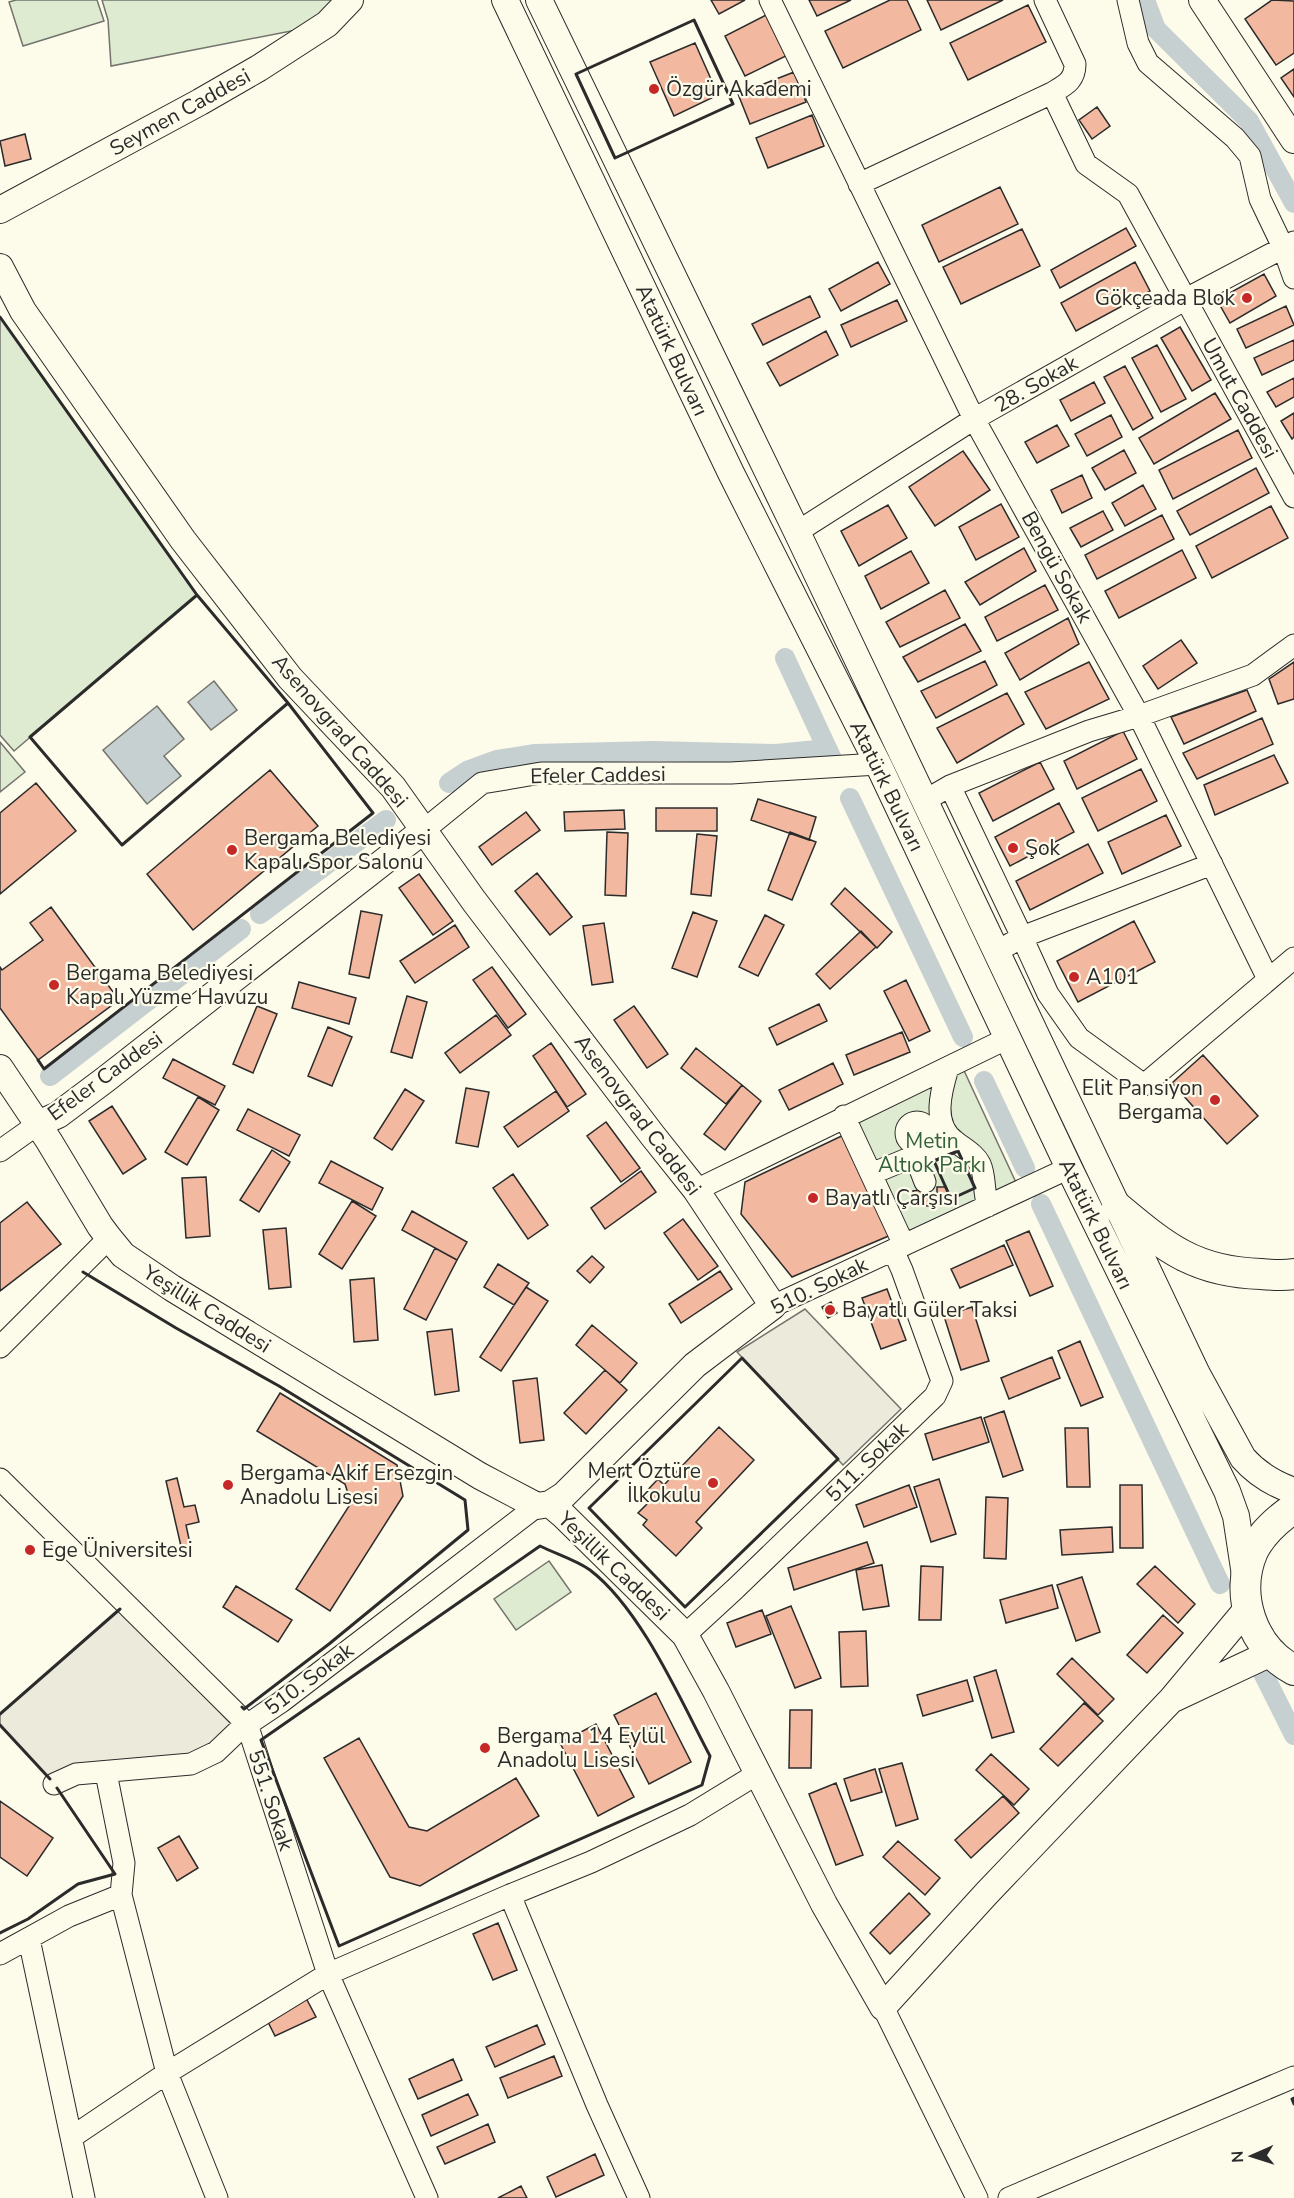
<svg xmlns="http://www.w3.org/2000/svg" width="1294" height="2198" font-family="'Nunito Sans',sans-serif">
<rect width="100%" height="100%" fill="#fdfbea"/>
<path fill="#deebd1" stroke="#74746e" stroke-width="1.5" d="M16 0H97L104 21 23 46 9 2Z
M102 0H350L327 24 111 66 108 20Z
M0 317 197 595 14 751 0 735Z
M0 742 25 772 0 792Z
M960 1062 1020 1191 904 1245 844 1116Z
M549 1561 571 1592 516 1630 494 1599Z"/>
<path fill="#eceadb" stroke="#74746e" stroke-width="1.5" d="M805 1309 901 1409 843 1465 737 1352Z
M120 1609 238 1731 224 1747 54 1784 0 1725V1714Z"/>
<path fill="#c7d0d0" stroke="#74746e" stroke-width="1.5" d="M214 681 237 710 211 730 188 702Z
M157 706 184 739 164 756 181 776 147 804 103 750Z"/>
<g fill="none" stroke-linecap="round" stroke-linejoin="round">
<path stroke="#c7d0d0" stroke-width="20" d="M1145 0 1156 29 1249 121 1294 203
M785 658 832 759
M449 783 467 771 497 760 535 754 653 751 776 754 827 749
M850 798 963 1037
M260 914 386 820
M50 1076 241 929
M984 1081 1025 1168
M1041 1204 1220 1584
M1262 1671 1294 1735"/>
</g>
<path fill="#f2b8a0" stroke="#2b2b2b" stroke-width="1.5" d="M711 0H745L719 14Z
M809 0H851L817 16Z
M890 0H907L921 30 843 68 825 31Z
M927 0H1003L941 30Z
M1272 0 1294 1V53L1276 65 1245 19Z
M1028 5 1046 42 968 80 950 43Z
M770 13 790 54 745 76 725 36Z
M695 43 718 95 674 116 650 62Z
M1294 69V97L1281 78Z
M794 72 806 102 750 124 738 94Z
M1097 107 1110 126 1092 139 1079 120Z
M812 115 824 146 768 168 756 138Z
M25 134 31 159 5 166 0 141Z
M1000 187 1018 224 939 262 922 225Z
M1126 228 1136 246 1060 288 1051 270Z
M1022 229 1040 266 961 304 943 267Z
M878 262 890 284 841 311 829 289Z
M1135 262 1150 291 1076 331 1061 303Z
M1264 274 1276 296 1230 323 1217 300Z
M810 296 820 317 763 345 752 324Z
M897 300 907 321 851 347 841 325Z
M1286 306 1294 325 1246 348 1237 329Z
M1180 327 1211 380 1192 391 1161 338Z
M826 331 838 355 780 386 767 363Z
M1294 340V360L1262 375 1254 358Z
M1157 345 1186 399 1161 412 1132 358Z
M1125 366 1153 418 1133 430 1104 377Z
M1294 378V397L1276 407 1267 392Z
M1094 382 1105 403 1071 421 1060 400Z
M1215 393 1231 419 1154 464 1139 438Z
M1294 413V437L1292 439 1281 421Z
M1111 415 1122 437 1087 456 1075 434Z
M1057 425 1069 446 1037 463 1025 442Z
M1238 430 1252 458 1173 499 1159 470Z
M1124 450 1136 473 1105 490 1092 468Z
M963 451 990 490 935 526 909 487Z
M1256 468 1269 493 1190 535 1177 511Z
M1082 475 1092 498 1062 513 1051 490Z
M1143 485 1156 509 1125 526 1112 503Z
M1001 504 1019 537 976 560 959 527Z
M888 505 907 538 859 566 841 531Z
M1271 506 1288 538 1212 578 1196 546Z
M1103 511 1113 530 1081 547 1070 528Z
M1162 515 1174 539 1097 579 1085 555Z
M1024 548 1036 571 980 605 965 582Z
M1182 550 1196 578 1119 618 1105 591Z
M911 551 929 583 881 609 865 576Z
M1045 585 1058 610 997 641 985 617Z
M945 590 960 618 900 647 886 622Z
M1068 618 1079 644 1020 680 1005 653Z
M965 624 981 651 918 682 903 657Z
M1181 640 1197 663 1158 689 1143 666Z
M985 661 997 685 936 718 921 691Z
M1089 662 1109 699 1046 729 1025 692Z
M1294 662V699L1278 704 1269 679Z
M1247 690 1256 711 1184 744 1171 717Z
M1007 693 1024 724 957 763 937 728Z
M1262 718 1273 744 1197 779 1183 753Z
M1123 731 1137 759 1077 789 1064 761Z
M1274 755 1288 783 1215 815 1204 785Z
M1040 762 1054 789 993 821 979 793Z
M1141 769 1157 801 1098 831 1082 798Z
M270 770 318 826 193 930 147 874Z
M36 783 76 831 0 894V813Z
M758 799 816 817 809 840 751 820Z
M1059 803 1074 832 1010 866 995 837Z
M656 808H717V831H656Z
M624 810 625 829 565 831 564 812Z
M526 812 540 830 492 865 479 847Z
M1166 815 1181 846 1122 874 1108 842Z
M607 832 628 833 626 896 605 895Z
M790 832 816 842 792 900 768 890Z
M697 834 717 836 711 896 691 894Z
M1088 844 1103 873 1030 910 1016 881Z
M537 873 572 917 550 935 515 891Z
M419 874 453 921 433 935 399 888Z
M845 888 892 932 877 948 831 904Z
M51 907 119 1000 38 1060 0 1008V967L2 970 43 940 30 923Z
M361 911 382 915 369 978 349 974Z
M693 912 717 921 697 977 672 968Z
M765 915 784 925 758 976 739 967Z
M1134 921 1155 962 1078 1002 1057 961Z
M604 923 613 982 592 985 583 926Z
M455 925 469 947 415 983 400 961Z
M861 931 876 947 830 989 816 974Z
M492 967 526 1014 508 1028 473 980Z
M906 980 930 1031 909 1041 884 991Z
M299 982 356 998 349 1024 292 1008Z
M407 996 427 1002 412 1058 391 1052Z
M819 1004 827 1021 777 1045 769 1028Z
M257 1006 277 1014 253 1073 233 1064Z
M634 1006 668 1054 647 1068 614 1020Z
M496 1015 511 1035 460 1073 445 1053Z
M328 1027 352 1037 332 1086 308 1076Z
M902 1032 910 1052 854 1075 846 1055Z
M551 1043 586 1094 567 1107 533 1056Z
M696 1048 742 1085 726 1104 681 1068Z
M1203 1055 1258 1116 1227 1144 1172 1083Z
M173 1059 225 1086 215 1105 163 1078Z
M833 1063 843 1084 789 1110 779 1090Z
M742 1085 761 1101 725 1150 704 1134Z
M466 1088 489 1092 478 1147 456 1143Z
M405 1089 424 1101 392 1150 374 1138Z
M556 1091 569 1111 518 1147 504 1127Z
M198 1097 219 1110 187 1165 165 1152Z
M112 1106 146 1159 123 1174 89 1121Z
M248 1109 300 1135 289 1156 237 1130Z
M606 1122 640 1168 621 1182 587 1136Z
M852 1131 898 1232 792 1277 741 1214 745 1182Z
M272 1150 290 1162 259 1212 240 1200Z
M331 1161 383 1188 372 1210 319 1183Z
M641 1171 656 1192 605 1229 591 1208Z
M513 1174 548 1225 528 1239 493 1188Z
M206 1177 210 1236 186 1238 182 1178Z
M937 1187H946L948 1191 943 1201 938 1204 927 1206 917 1200 914 1196 913 1191 920 1190 924 1197 932 1198 937 1193Z
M352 1201 376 1216 342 1269 319 1254Z
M27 1202 61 1244 0 1291V1223Z
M412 1211 467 1242 457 1260 402 1230Z
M683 1219 718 1266 698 1280 664 1233Z
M286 1228 291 1287 269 1289 263 1230Z
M1029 1231 1053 1286 1030 1296 1006 1241Z
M1004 1245 1013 1265 960 1288 951 1269Z
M435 1248 457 1260 426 1320 404 1309Z
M592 1256 604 1267 590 1283 577 1271Z
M498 1264 529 1283 514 1305 484 1287Z
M720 1271 732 1289 681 1323 669 1304Z
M374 1278 378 1340 354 1342 350 1280Z
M526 1287 548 1301 501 1371 480 1357Z
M887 1289 906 1340 881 1349 862 1298Z
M831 1302 837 1313 828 1318 822 1307Z
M972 1307 989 1361 961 1370 944 1316Z
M592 1325 637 1363 620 1383 576 1345Z
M452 1329 459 1391 435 1395 427 1332Z
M1080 1341 1103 1397 1081 1406 1058 1351Z
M1052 1357 1060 1378 1009 1399 1001 1378Z
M605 1370 627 1390 586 1434 564 1413Z
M537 1378 544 1440 520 1443 513 1381Z
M280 1393 397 1465 403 1496 330 1611 296 1589 351 1503 345 1484 257 1431Z
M1004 1411 1023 1470 1003 1477 984 1418Z
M981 1417 989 1442 933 1460 925 1434Z
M719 1427 754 1460 696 1522 702 1528 676 1556 643 1525 647 1520 638 1513 648 1503 641 1497 658 1479 664 1485Z
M1065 1428H1088L1090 1487H1067Z
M177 1478 184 1507 195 1505 199 1522 186 1525 192 1553 183 1555 166 1481Z
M939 1479 956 1534 931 1542 914 1487Z
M909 1485 917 1507 864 1527 856 1505Z
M1120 1485H1142L1143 1548H1120Z
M986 1497 1008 1498 1006 1559 984 1558Z
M1112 1527 1113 1552 1062 1555 1060 1530Z
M867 1542 874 1563 794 1590 788 1568Z
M882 1565 889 1606 863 1610 856 1570Z
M921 1566 943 1567 941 1620H919Z
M1155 1566 1195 1604 1178 1623 1137 1584Z
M1082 1577 1100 1632 1076 1641 1057 1585Z
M1052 1585 1058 1608 1006 1623 1000 1600Z
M236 1586 292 1620 278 1642 223 1607Z
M791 1606 821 1678 795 1688 766 1616Z
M762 1610 771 1634 736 1647 727 1623Z
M1163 1615 1183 1633 1147 1673 1127 1655Z
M866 1631 868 1686 841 1687 839 1632Z
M1072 1658 1114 1699 1098 1715 1057 1674Z
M996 1670 1014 1732 992 1738 974 1677Z
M967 1680 973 1701 923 1716 917 1695Z
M656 1693 691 1762 649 1784 614 1715Z
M1084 1703 1103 1721 1058 1766 1040 1749Z
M790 1710H812L811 1768H789Z
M596 1724 634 1797 598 1816 560 1743Z
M359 1738 409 1827 427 1831 516 1778 539 1816 420 1886 390 1877 324 1758Z
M991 1754 1029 1789 1014 1805 976 1770Z
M902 1763 918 1819 896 1826 879 1769Z
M875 1769 882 1792 851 1801 844 1779Z
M836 1783 863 1855 836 1865 809 1794Z
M1003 1796 1019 1813 971 1858 955 1840Z
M0 1801 53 1838 27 1876 0 1857Z
M179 1836 198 1868 177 1881 158 1848Z
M898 1841 940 1878 925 1895 883 1857Z
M909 1893 930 1914 890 1954 870 1933Z
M498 1923 517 1970 493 1980 473 1934Z
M306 1998 316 2017 275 2036 266 2018Z
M537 2025 545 2044 495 2067 486 2047Z
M554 2056 562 2076 508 2098 500 2078Z
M453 2059 462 2080 418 2099 409 2079Z
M468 2094 478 2115 431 2136 422 2115Z
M488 2124 495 2142 445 2164 437 2147Z
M595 2154 604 2175 556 2197 547 2177Z
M521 2186 527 2198H498Z"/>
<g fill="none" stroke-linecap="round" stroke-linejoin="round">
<g stroke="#2b2b2b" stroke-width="23">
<path id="minor" d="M770 0 974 419 1139 716 1268 979
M1045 0 1075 64C1075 81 1065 85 1052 93
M1128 0 1138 43 1148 63 1235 138 1250 156 1260 199 1283 247 1294 278
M859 184 1052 93 1086 164 1128 194 1294 497
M797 532 974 419 1186 299 1294 242
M950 786 1022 937 1212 864
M924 801 950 786 1089 731 1139 716 1253 675 1294 645
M424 830 482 783 541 773H731L878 764
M996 952 1022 937 1048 994 1079 1038 1144 1085 1294 958
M948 1068C941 1091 931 1125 956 1142 965 1149 975 1154 980 1164 986 1177 983 1192 988 1206
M844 1116 904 1245
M906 1133a11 11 0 1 1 22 0a11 11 0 1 1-22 0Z
M0 1151 38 1124
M915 1156 925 1182
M871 1174 953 1140
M696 1190 1008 1038
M773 1306 1069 1168
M0 1347 109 1238
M0 1479 247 1724 328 1974 427 2198
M685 1635 735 1589 935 1396 942 1381 902 1270 893 1250
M106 1773 124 1863 121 1895 167 2073 217 2198
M54 1784 76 1774 191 1764 216 1752 238 1731 281 1702 537 1506
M510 1895 597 2105 639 2198
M29 1939 84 2198
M0 1954 69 1916 121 1895
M883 2007 977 2198
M72 2137 167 2073 328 1974 510 1895 591 1862 690 1815 757 1774
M1009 2198 1294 2077"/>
</g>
<g stroke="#2b2b2b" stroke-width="28">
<path id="major" d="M505 0 731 473 878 764 1069 1168 1227 1491 1236 1516 1245 1575
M539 0 797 532 1197 1374 1243 1458C1257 1474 1274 1484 1294 1491
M1202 0 1294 140
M0 210 200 102 259 68 327 24 350 0
M0 267 23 311 183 540 290 678 393 787 474 901 653 1136 696 1190 773 1306 695 1365 564 1495 550 1504
M0 1068 49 1141 100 1226 109 1238 123 1255 172 1288 480 1476 537 1506 550 1504 563 1515 685 1635 716 1691 824 1904 883 2007 986 1894 1171 1700
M38 1124 58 1115 106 1079 424 830
M1247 1609 1171 1700 1271 1653"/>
</g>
<g stroke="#2b2b2b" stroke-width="32">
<path id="highway" d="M1117 1207C1166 1248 1195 1272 1261 1274 1272 1275 1284 1276 1294 1274
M1294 1508C1278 1519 1262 1533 1253 1551 1234 1595 1252 1648 1294 1670"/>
</g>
<use href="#minor" stroke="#fdfbea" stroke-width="21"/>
<use href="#major" stroke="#fdfbea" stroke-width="26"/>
<use href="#highway" stroke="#fdfbea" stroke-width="30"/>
<path stroke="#2b2b2b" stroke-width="3" d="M694 20 733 104 615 158 576 74Z
M0 317 197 595
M197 595 288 703 122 845 30 737Z
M38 1060 44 1069 373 813 288 703
M958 1151 975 1188 951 1199 934 1161Z
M83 1272 176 1328 279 1386 465 1500 468 1530 329 1644 244 1709 242 1707
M742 1358 838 1459 685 1607 589 1508Z
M540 1546C556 1554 576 1560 590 1570 641 1609 680 1699 710 1756L702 1785 339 1946 261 1740Z
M0 1714 120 1609
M0 1725 50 1779
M0 1933 28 1919 78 1884 115 1874 57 1788
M1294 2098 1292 2099 1294 2104"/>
</g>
<g fill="#c62828" stroke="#fdfbea" stroke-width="2">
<circle cx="654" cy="89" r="6"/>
<circle cx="1247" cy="298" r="6"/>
<circle cx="1013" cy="848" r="6"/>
<circle cx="232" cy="850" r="6"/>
<circle cx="1074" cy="977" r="6"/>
<circle cx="54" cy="985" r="6"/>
<circle cx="1215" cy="1100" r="6"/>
<circle cx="813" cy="1198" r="6"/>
<circle cx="830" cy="1310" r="6"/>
<circle cx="713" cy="1483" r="6"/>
<circle cx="228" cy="1485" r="6"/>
<circle cx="30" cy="1550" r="6"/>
<circle cx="485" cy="1748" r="6"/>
</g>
<g text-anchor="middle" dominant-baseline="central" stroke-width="4.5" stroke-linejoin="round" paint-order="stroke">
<g font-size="21" fill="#2b2b2b" stroke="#fdfbea" text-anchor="start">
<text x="666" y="89">Özgür Akademi</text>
<text x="1235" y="298" text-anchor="end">Gökçeada Blok</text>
<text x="244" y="838">Bergama Belediyesi<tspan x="244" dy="24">Kapalı Spor Salonu</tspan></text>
<text x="1025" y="848">Şok</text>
<text x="66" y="973">Bergama Belediyesi<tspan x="66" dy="24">Kapalı Yüzme Havuzu</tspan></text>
<text x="1086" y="977">A101</text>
<text x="1203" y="1088" text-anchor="end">Elit Pansiyon<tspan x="1203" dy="24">Bergama</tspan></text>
<text x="825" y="1198">Bayatlı Çarşısı</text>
<text x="842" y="1310">Bayatlı Güler Taksi</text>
<text x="701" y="1471" text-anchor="end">Mert Öztüre<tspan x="701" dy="24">İlkokulu</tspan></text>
<text x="240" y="1473">Bergama Akif Ersezgin<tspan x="240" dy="24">Anadolu Lisesi</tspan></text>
<text x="42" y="1550">Ege Üniversitesi</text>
<text x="497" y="1736">Bergama 14 Eylül<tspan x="497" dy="24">Anadolu Lisesi</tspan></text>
</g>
<g font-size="21" fill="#2b2b2b" stroke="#fdfbea">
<text transform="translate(180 112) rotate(-29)">Seymen Caddesi</text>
<text transform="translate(672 350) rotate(65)">Atatürk Bulvarı</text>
<text transform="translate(1036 384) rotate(-30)">28. Sokak</text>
<text transform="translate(1240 398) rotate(61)">Umut Caddesi</text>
<text transform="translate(1057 567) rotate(61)">Bengü Sokak</text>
<text transform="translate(340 731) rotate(49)">Asenovgrad Caddesi</text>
<text transform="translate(598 775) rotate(-1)">Efeler Caddesi</text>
<text transform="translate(887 786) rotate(64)">Atatürk Bulvarı</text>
<text transform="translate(105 1076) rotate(-36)">Efeler Caddesi</text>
<text transform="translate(638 1115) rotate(53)">Asenovgrad Caddesi</text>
<text transform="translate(1096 1224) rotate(64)">Atatürk Bulvarı</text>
<text transform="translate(819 1286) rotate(-26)">510. Sokak</text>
<text transform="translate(207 1309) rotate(32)">Yeşillik Caddesi</text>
<text transform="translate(867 1462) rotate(-44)">511. Sokak</text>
<text transform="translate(614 1566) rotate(44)">Yeşillik Caddesi</text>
<text transform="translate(309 1679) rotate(-37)">510. Sokak</text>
<text transform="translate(271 1800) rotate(72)">551. Sokak</text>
</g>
<g font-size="21" fill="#34623c" stroke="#fdfbea">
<text x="932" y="1141">Metin<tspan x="932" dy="24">Altıok Parkı</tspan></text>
</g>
</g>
<g transform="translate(1252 2156) rotate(267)" stroke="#fdfbea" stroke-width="4.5" paint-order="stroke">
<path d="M0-4.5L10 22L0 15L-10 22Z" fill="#2b2b2b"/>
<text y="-9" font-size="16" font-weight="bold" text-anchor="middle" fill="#2b2b2b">N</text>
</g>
</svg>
